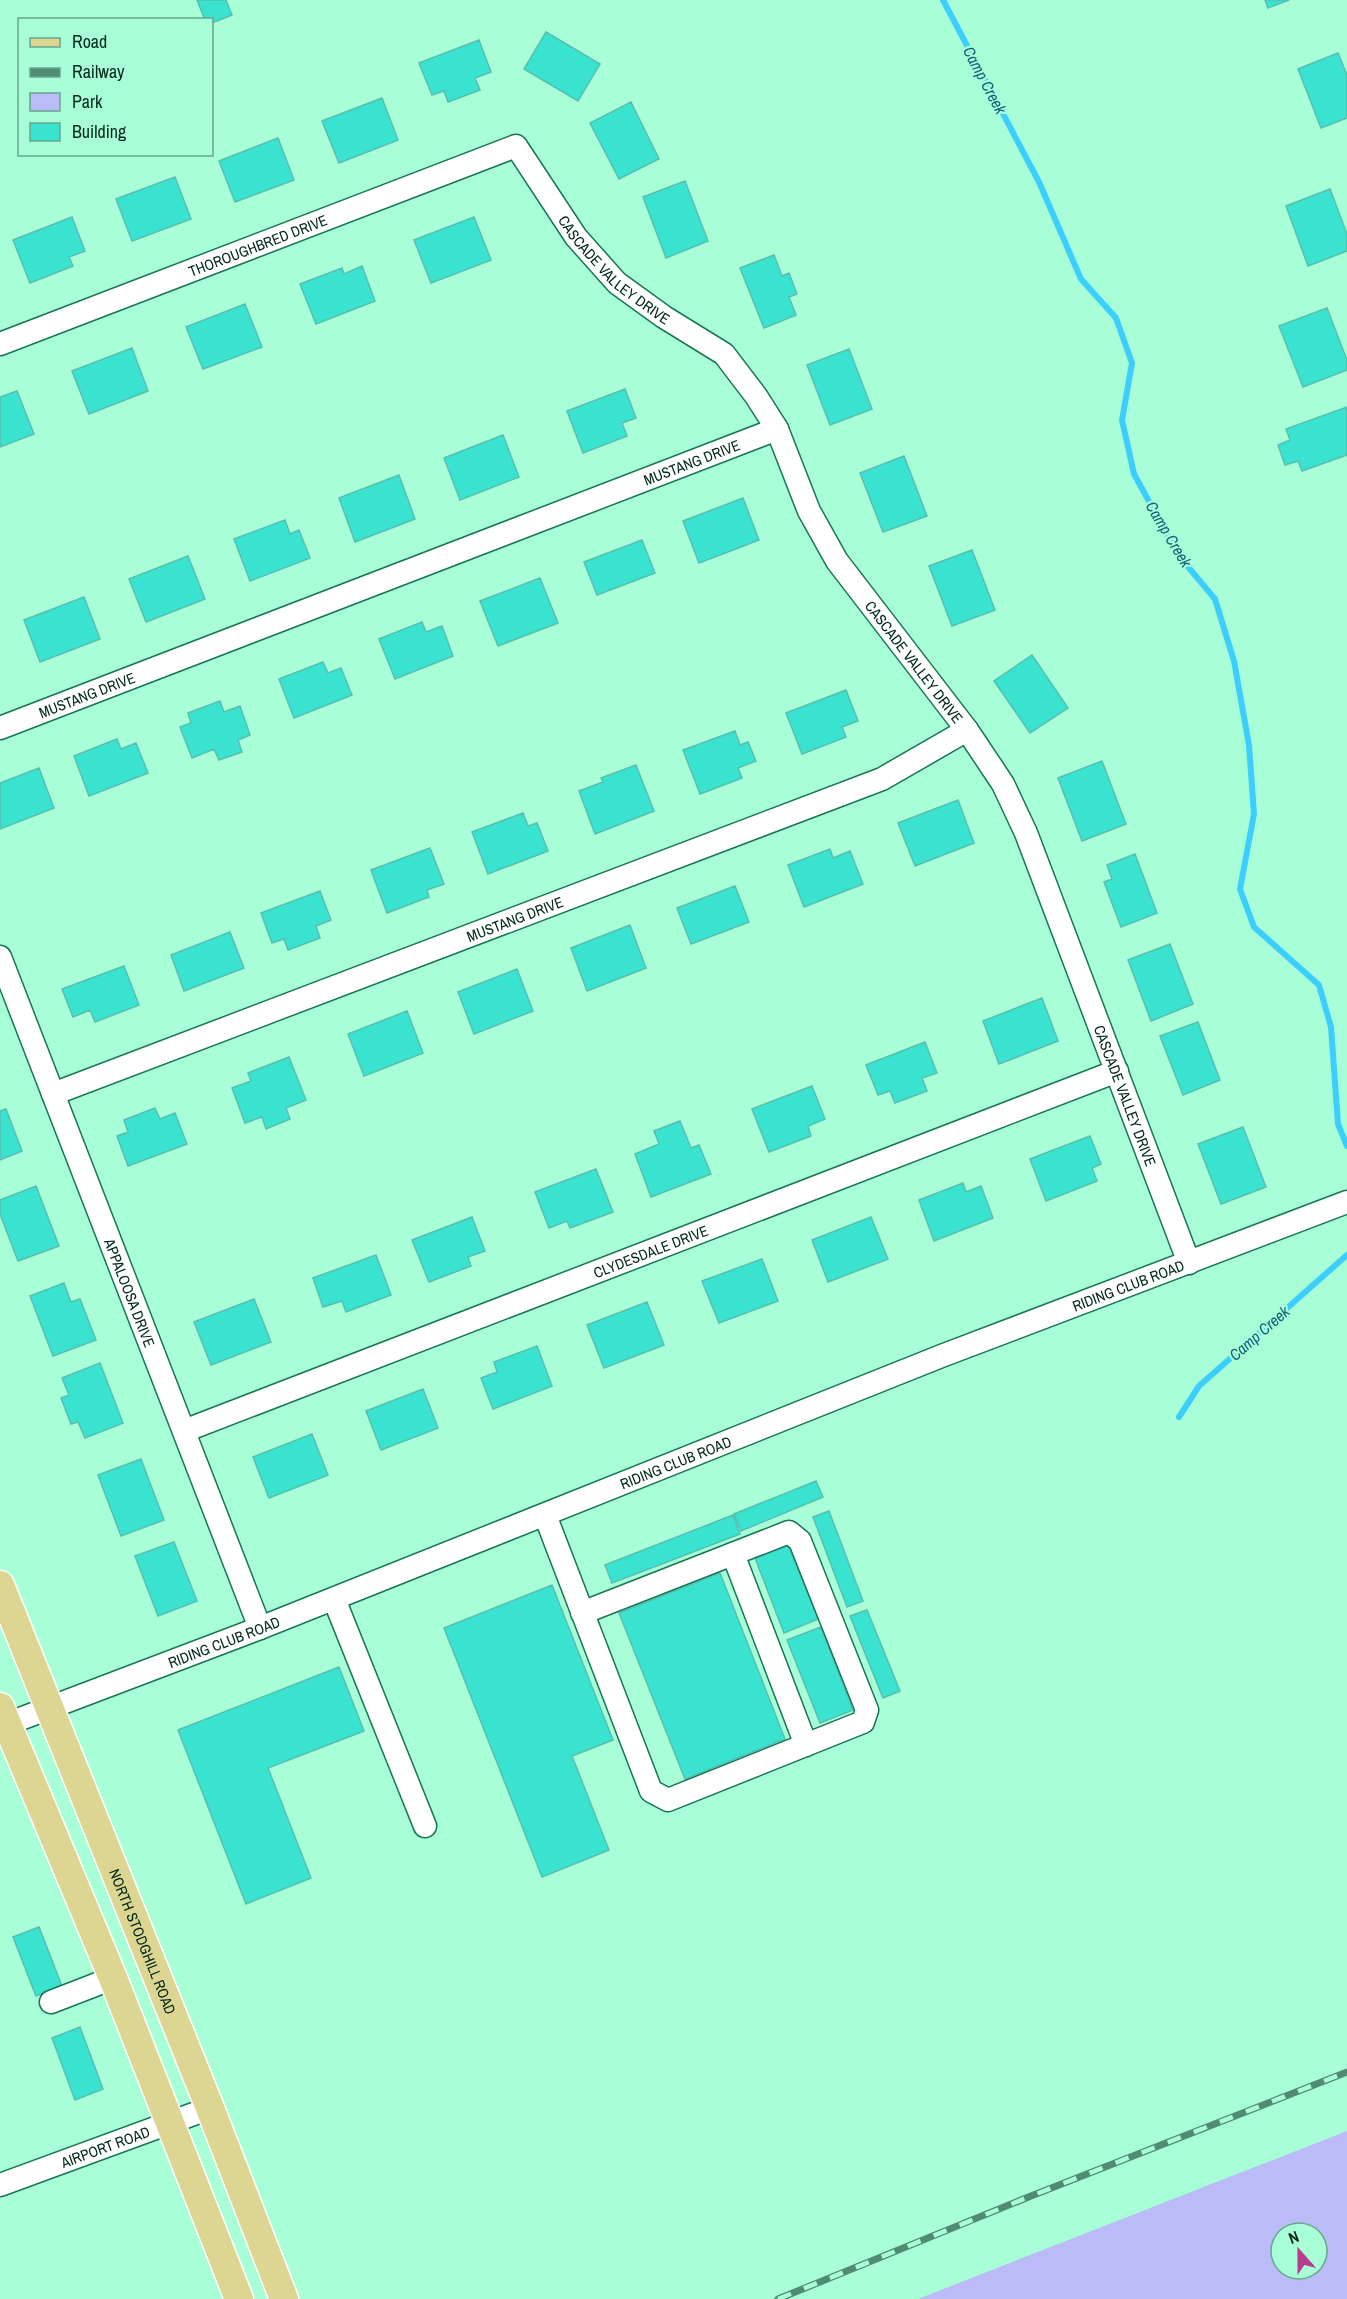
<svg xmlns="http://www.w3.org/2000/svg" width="1347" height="2299" font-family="'Archivo Narrow',sans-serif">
<rect width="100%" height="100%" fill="#a8fed6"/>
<path fill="#babbf7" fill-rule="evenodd" d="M1347 2131V2299H918ZM1281 2233H1317V2269H1281Z"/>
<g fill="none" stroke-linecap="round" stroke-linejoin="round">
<path stroke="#3ccffd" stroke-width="6" d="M943 0 1039 182 1081 279 1116 318 1132 363 1122 420 1134 474 1179 556 1215 599 1234 661 1249 745 1254 814 1240 889 1254 927 1319 985 1331 1027 1338 1124 1347 1146
M1179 1417 1199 1386 1347 1255"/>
</g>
<path fill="#3ae3d0" stroke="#55bfb1" stroke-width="1.5" d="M197 0H226L232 15 212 23V20H205Z
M1265 0H1289L1268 8Z
M546 32 600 64 578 101 524 69Z
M479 40 491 72 475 78 480 90 448 102 444 91 432 95 419 63Z
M1338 53 1347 75V118L1321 128 1298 69Z
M382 98 398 140 339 163 322 121Z
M631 102 659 159 619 179 590 123Z
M278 138 294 180 235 202 219 161Z
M175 177 191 219 132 241 116 199Z
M685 181 708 241 666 258 643 197Z
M1330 189 1347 234V251L1308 266 1286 206Z
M72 217 85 251 69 257 73 266 30 283 13 240Z
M474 217 491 260 431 283 414 240Z
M774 255 782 276 789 273 797 294 789 297 796 315 764 328 740 268Z
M362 266 375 301 316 324 300 284 342 268 344 274Z
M245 304 262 347 203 369 186 327Z
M1327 308 1347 360V370L1303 387 1279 326Z
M132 348 148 391 89 414 72 371Z
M849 349 872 409 830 425 807 365Z
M625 389 636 418 622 423 627 436 583 453 567 411Z
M17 391 34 434 0 447V397Z
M1347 407V455L1302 471 1298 461 1285 465 1278 445 1290 440 1286 429Z
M503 435 519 477 460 500 444 458Z
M904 456 927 516 883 532 860 473Z
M399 475 415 519 355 542 339 498Z
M743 498 759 540 699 563 683 521Z
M285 520 290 534 299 530 310 558 250 581 234 539Z
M642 540 655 573 597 595 584 562Z
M972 550 995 610 952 626 929 566Z
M188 556 205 599 146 622 129 579Z
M540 578 558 623 498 646 480 601Z
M84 597 100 639 40 662 24 620Z
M422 622 426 632 442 626 453 656 395 679 379 639Z
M1032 655 1068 708 1030 733 994 681Z
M323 662 328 673 341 668 352 695 294 718 279 679Z
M846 690 858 721 842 727 846 737 802 754 786 713Z
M220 701 224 712 240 706 250 735 238 740 242 752 219 760 214 749 192 758 180 727 191 723 188 713Z
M735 731 740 745 748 742 756 761 738 768 742 778 700 794 683 750Z
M117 739 121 749 136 743 148 773 89 796 74 756Z
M1102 761 1126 824 1082 841 1058 778Z
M636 765 654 811 595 834 579 791 603 782 601 778Z
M39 768 54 808 0 829V783Z
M958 800 974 843 915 866 898 823Z
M523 813 528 826 537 823 548 851 488 874 472 832Z
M430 848 444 884 427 890 429 897 387 913 371 870Z
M830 849 833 858 850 851 863 884 804 907 788 865Z
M1135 854 1157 913 1121 927 1104 882 1112 879 1107 865Z
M735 886 749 922 691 944 677 908Z
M320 891 331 920 316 926 320 938 288 950 284 939 272 943 261 913Z
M630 925 646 968 587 991 571 948Z
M230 932 244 968 184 991 171 955Z
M1170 944 1193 1004 1151 1021 1128 960Z
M124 966 139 1005 95 1022 90 1010 73 1017 62 989Z
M517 969 533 1011 474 1034 458 992Z
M1042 998 1058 1041 999 1064 983 1021Z
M407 1011 423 1053 364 1076 348 1034Z
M1198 1022 1220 1080 1183 1095 1160 1036Z
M925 1042 937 1073 922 1078 927 1091 895 1103 890 1091 878 1095 866 1065Z
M289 1057 306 1100 286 1108 290 1119 266 1129 262 1117 245 1123 232 1088 251 1081 248 1073Z
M812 1086 825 1119 808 1126 811 1136 769 1152 752 1109Z
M155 1108 160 1119 175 1113 187 1144 128 1166 117 1136 128 1132 124 1120Z
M6 1109 22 1151 0 1160V1111Z
M680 1121 691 1148 699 1145 711 1174 651 1197 635 1154 659 1144 654 1131Z
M1243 1127 1266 1187 1221 1204 1198 1144Z
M1090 1136 1101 1164 1092 1168 1097 1181 1046 1201 1030 1159Z
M596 1169 613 1212 570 1228 567 1221 549 1228 535 1192Z
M963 1183 966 1192 981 1186 993 1218 934 1241 919 1200Z
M36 1186 59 1246 18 1261 0 1214V1200Z
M472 1217 485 1251 468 1257 471 1266 429 1282 412 1240Z
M871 1217 888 1259 828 1282 812 1240Z
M376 1255 391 1295 346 1312 342 1301 323 1307 313 1278Z
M762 1259 778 1301 719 1323 702 1281Z
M64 1283 71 1302 80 1299 96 1340 53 1356 30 1296Z
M254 1299 271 1342 211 1365 194 1322Z
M647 1302 664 1345 604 1368 587 1325Z
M537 1346 552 1386 493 1409 481 1378 497 1372 494 1362Z
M100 1363 123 1423 85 1438 78 1422 71 1424 61 1398 69 1395 62 1378Z
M423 1389 438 1428 381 1450 366 1411Z
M312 1434 328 1475 269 1498 253 1457Z
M141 1459 164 1520 121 1536 98 1475Z
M816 1481 823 1497 741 1531 734 1514Z
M829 1511 863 1601 847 1607 813 1517Z
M733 1515 740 1534 612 1583 605 1565Z
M174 1542 197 1601 158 1616 135 1556Z
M788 1545 818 1619 784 1633 755 1558Z
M720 1573 785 1739 685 1779 619 1613Z
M552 1585 613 1740 572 1756 609 1850 542 1877 444 1628Z
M867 1610 900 1691 883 1698 850 1616Z
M821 1627 853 1710 820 1723 787 1640Z
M339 1667 364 1731 268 1768 311 1878 246 1904 178 1730Z
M39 1927 62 1986 36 1996 13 1937Z
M80 2027 103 2089 75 2100 52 2038Z"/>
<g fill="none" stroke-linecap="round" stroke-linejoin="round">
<g stroke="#177655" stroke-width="25">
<g id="minor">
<path id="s1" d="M0 344 516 146 576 237 617 283 664 317 724 354 756 396 777 429 809 511 837 561 967 730 1003 784 1026 833 1189 1263"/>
<path id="s2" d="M0 728 777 429"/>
<path id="s3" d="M0 957 260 1628"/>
<path id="s4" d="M53 1094 882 779 967 730"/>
<path id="s5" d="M184 1431 1117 1071"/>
<path d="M545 1515 651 1791 668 1800 863 1722 867 1710 800 1541 789 1532 582 1613"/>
<path d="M733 1554 806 1745"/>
<path d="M334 1599 425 1826"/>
<path id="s6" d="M7 1724 260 1628 944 1355 1347 1202"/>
<path d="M51 2002 113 1978"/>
<path id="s7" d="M0 2185 210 2108"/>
</g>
</g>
<g stroke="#fff" stroke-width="31">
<g id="major">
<path id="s8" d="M0 1585 210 2108 284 2299"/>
<path d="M0 1707 113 1978 239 2299"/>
</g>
</g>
<use href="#minor" stroke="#fff" stroke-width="22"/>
<use href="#major" stroke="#dcd692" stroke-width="28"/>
<g stroke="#4f8c71" stroke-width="7">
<path id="rail" d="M778 2299 1031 2196 1347 2072"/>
</g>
<use href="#rail" stroke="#a8fed6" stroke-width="4.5" stroke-dasharray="14" stroke-linecap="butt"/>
</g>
<g text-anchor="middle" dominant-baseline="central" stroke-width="4.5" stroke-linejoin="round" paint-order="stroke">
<g font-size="15" fill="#02281a" stroke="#a8fed6">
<text stroke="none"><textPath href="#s1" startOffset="276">THOROUGHBRED DRIVE</textPath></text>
<text stroke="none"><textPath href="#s1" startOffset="712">CASCADE VALLEY DRIVE</textPath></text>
<text stroke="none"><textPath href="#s2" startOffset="741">MUSTANG DRIVE</textPath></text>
<text stroke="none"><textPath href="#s1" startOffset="1216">CASCADE VALLEY DRIVE</textPath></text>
<text stroke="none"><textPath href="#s2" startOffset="93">MUSTANG DRIVE</textPath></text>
<text stroke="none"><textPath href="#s4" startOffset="494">MUSTANG DRIVE</textPath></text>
<text stroke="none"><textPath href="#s1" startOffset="1702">CASCADE VALLEY DRIVE</textPath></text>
<text stroke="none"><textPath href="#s5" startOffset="500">CLYDESDALE DRIVE</textPath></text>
<text stroke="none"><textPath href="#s6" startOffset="1204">RIDING CLUB ROAD</textPath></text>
<text stroke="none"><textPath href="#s3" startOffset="360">APPALOOSA DRIVE</textPath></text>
<text stroke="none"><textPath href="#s6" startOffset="718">RIDING CLUB ROAD</textPath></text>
<text stroke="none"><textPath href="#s6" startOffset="232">RIDING CLUB ROAD</textPath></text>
<text stroke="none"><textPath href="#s8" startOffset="384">NORTH STODGHILL ROAD</textPath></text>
<text stroke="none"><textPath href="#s7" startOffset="112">AIRPORT ROAD</textPath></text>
</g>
<g font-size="16" font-style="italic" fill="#146179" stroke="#a8fed6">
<text transform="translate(985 80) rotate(62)">Camp Creek</text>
<text transform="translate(1169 534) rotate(59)">Camp Creek</text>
<text transform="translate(1259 1333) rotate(-41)">Camp Creek</text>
</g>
</g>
<rect x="18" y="18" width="195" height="138" fill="#a8fed6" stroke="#66a88b" stroke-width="1.5"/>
<rect x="30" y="38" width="30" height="9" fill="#dcd692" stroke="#66a88b" stroke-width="1.5"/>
<text x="72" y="48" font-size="18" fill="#02281a">Road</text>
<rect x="30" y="68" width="30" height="9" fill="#4f8c71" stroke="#66a88b" stroke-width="1.5"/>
<text x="72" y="78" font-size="18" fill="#02281a">Railway</text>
<rect x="30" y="93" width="30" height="18" fill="#babbf7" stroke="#66a88b" stroke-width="1.5"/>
<text x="72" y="108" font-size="18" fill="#02281a">Park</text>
<rect x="30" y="123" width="30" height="18" fill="#3ae3d0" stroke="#66a88b" stroke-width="1.5"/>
<text x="72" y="138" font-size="18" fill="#02281a">Building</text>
<g transform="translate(1299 2251) rotate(339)"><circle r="28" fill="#a8fed6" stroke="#66a88b" stroke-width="1.5"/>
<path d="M0-4.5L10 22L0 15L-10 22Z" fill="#b73c8d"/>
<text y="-9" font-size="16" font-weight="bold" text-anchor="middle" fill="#02281a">N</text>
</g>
</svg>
